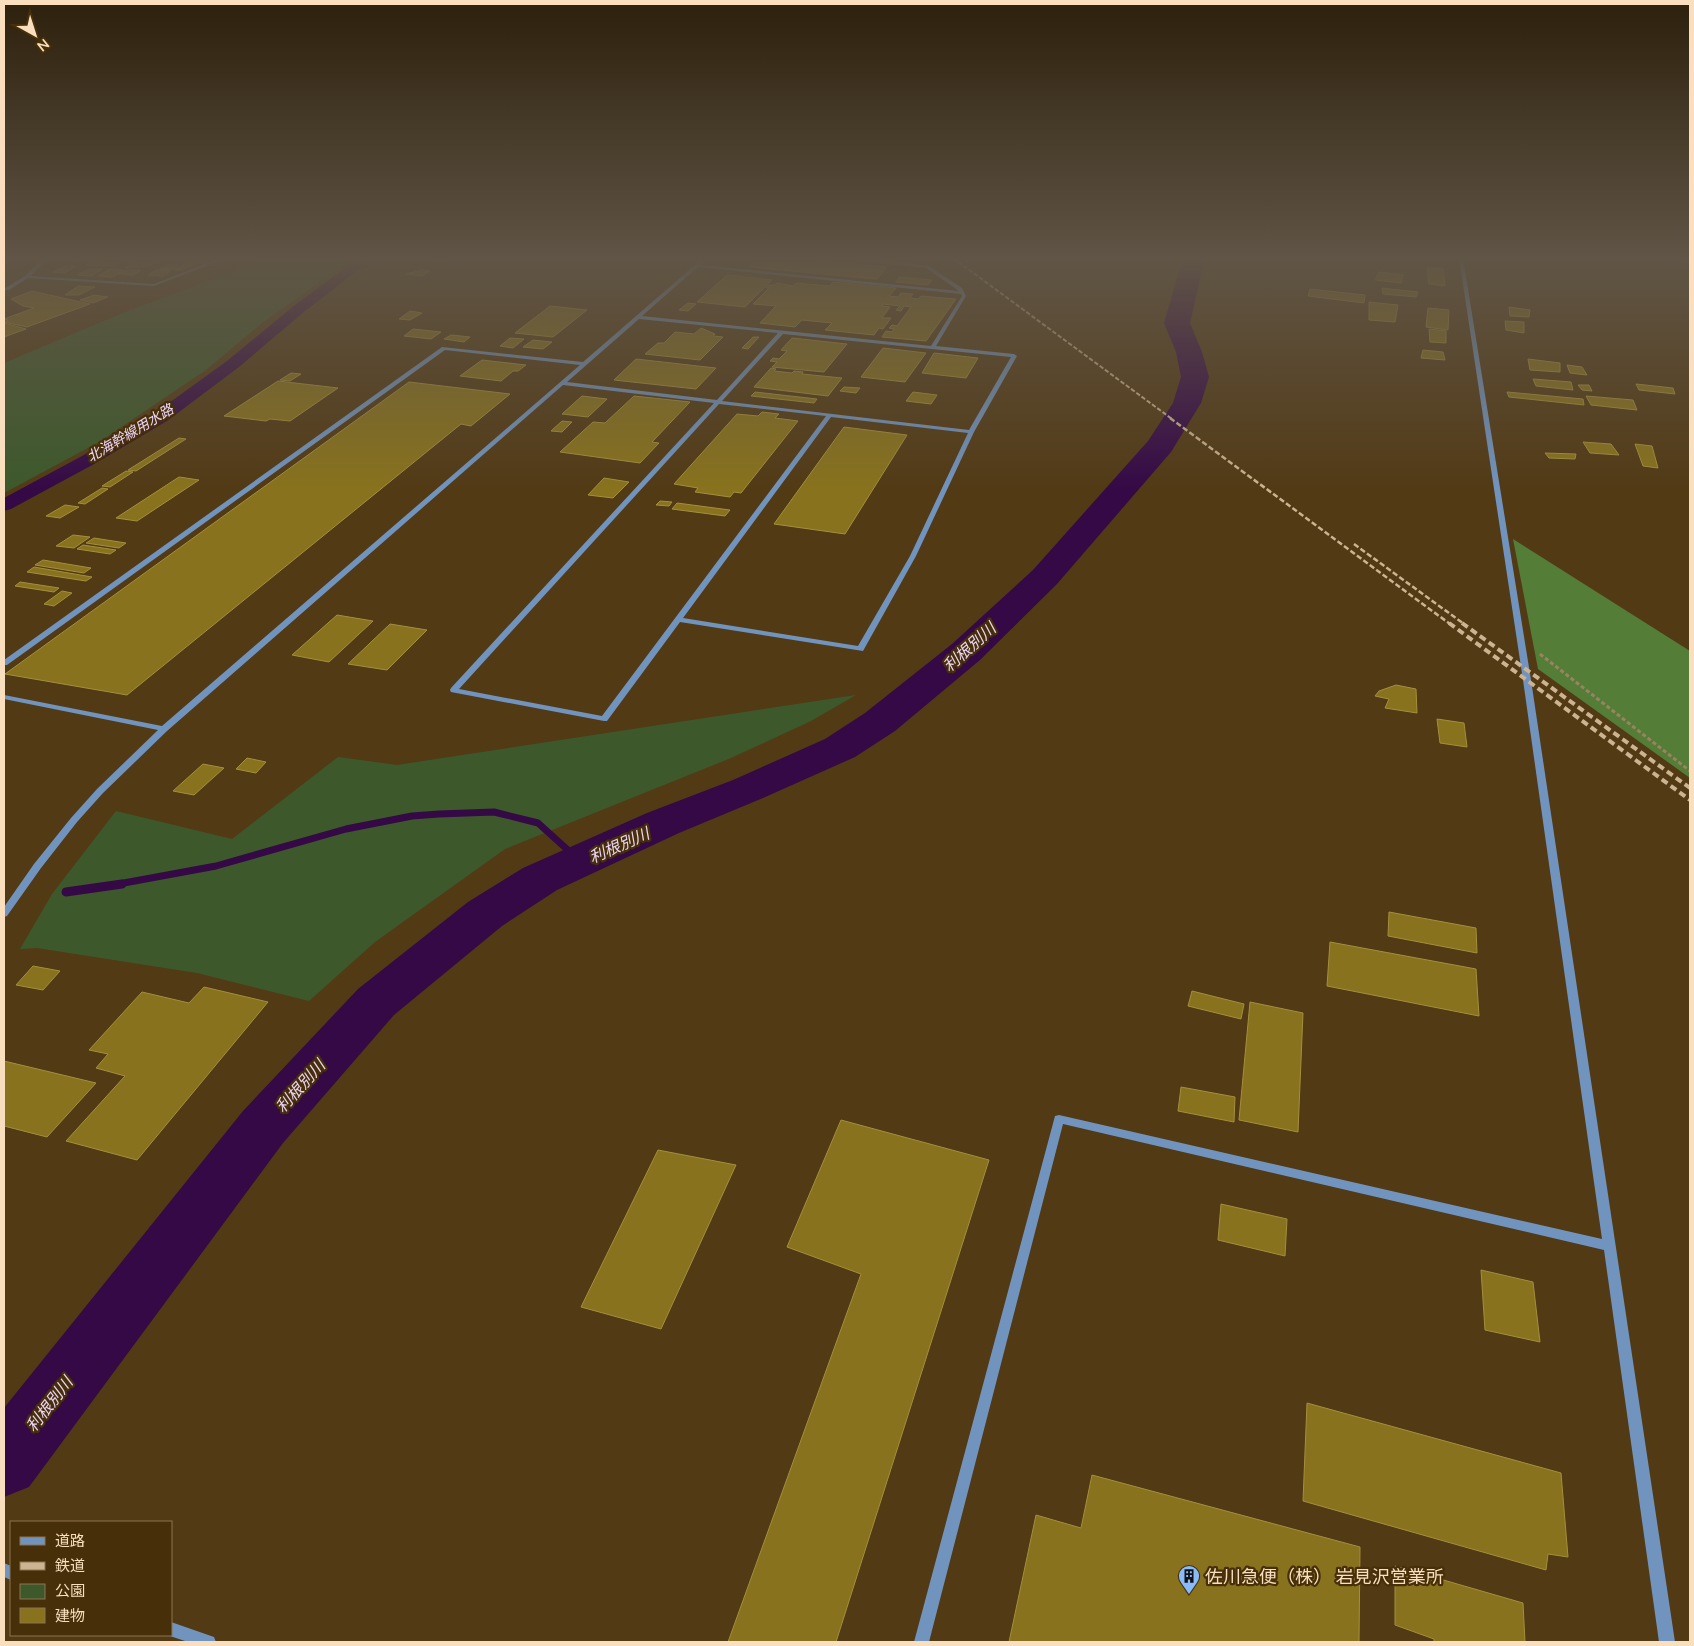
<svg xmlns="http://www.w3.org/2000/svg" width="1694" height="1646" font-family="Mulish,'Noto Sans JP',sans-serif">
<rect width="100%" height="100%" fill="#523a15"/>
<path fill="#3d592c" d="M269 258H354L262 323 206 370 99 442 4 493V363L125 312Z
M856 695 811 721 731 758 505 849 375 942 309 1001 197 973 37 948 20 949 52 894 116 811 232 839 338 757 397 765Z"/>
<path fill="#547d38" d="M1513 539 1690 651V778L1538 669Z"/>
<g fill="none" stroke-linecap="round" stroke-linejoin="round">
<path stroke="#350946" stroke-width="7" d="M113 885 216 866 346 829 412 816 439 814 494 812 538 823 580 861"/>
<path stroke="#350946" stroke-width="9" d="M66 892 122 884"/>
<path fill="#350946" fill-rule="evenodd" d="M359 258H374L305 311 239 367 167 421 94 464 11 509 4 511V498L82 456 155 413 227 361 295 305Z"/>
<path fill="#350946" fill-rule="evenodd" d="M1183 258H1205L1190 323 1202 352 1209 377 1201 403 1171 452 1057 584 980 660 895 731 855 757 763 798 679 833 557 890 502 926 394 1015 283 1143 29 1487 4 1497V1408L243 1111 358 989 468 902 523 868 647 813 733 780 825 739 865 713 952 644 1033 570 1148 441 1173 403 1181 377 1176 352 1164 323Z"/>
</g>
<path fill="#88721d" stroke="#a48f3e" d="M75 258H91L82 263 67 262Z
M108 258H126L114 266 86 265 93 261H104Z
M427 258H446L452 260 445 263 423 260Z
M757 258H791L887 267 877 279 748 267Z
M190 261 200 262 182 270H174Z
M143 262 155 263 148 266 125 268 134 263Z
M168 264 178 265 170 270 160 269Z
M64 266H76L65 273 53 272Z
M1427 267 1443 268 1445 286 1429 284Z
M89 269H102L91 276 77 275Z
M110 269 124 270 112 277 98 276Z
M127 270H141L133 275 119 274Z
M156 270 170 271 163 276 148 275Z
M421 270 429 271 422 276 406 274Z
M1379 272 1403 275 1401 283 1375 280Z
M727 275 772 280 745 307 697 302Z
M899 277 932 280 928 285 896 282Z
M833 282 896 288 889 296 898 297 901 293 913 294 910 298 918 299 921 296 956 299 926 341 882 337 886 331 892 332 894 329 889 328 892 325 897 326 911 307 904 306 901 311 896 310 900 306 883 304 882 306 890 307 882 318H891L883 329 879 328 874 335 825 330 832 323 802 320 795 327 760 323 776 306 753 304 769 288H766L769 285H775L777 283 793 286 796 283 829 286Z
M78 286 95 287 79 295H65Z
M1382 288 1418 292 1416 297 1383 294Z
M1310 289 1365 295 1364 303 1308 296Z
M32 291 90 304 27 327 4 322 8 320 4 319 34 308 23 306 11 299Z
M94 295 108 297 93 303 80 300Z
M1369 302 1398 305 1395 322 1369 320Z
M688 303 696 304 688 311 679 310Z
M550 306 587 310 553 337 515 333Z
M1509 307 1530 310 1529 317 1510 316Z
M1428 308 1449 310 1448 330 1426 327Z
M410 311 422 313 410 320 399 319Z
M1505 321 1524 322V333L1506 330Z
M4 323 26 329 4 337Z
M701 328 715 334 713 336 723 337 700 360 645 354 658 343H664L675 332 694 334Z
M413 329 441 332 431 339 404 336Z
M1429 329 1446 331V343L1430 342Z
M451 335 470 337 464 342 444 339Z
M753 337H759L748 349 742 348Z
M510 338 524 339 513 348 500 346Z
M792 338 847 344 824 372 772 367 777 362 770 361 773 358 779 359 787 351 781 350Z
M533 340 552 342 543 349 523 347Z
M883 348 926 353 905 382 861 377Z
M1423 350 1443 352 1445 360 1421 358Z
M934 353 978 358 966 378 922 373Z
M636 359 716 368 696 389 614 380Z
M1528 359 1560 363V372L1530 370Z
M482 360 526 365 518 371H513L501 381 460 376Z
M1567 365 1582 367 1587 375 1570 373Z
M771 368 776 369 774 371 792 373 794 371 803 372 802 374 842 378 828 396 754 387Z
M291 373 301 374 290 381 280 380Z
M1533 379 1571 382 1573 390 1536 386Z
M278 381 338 388 290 421 270 419 266 421 224 416Z
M409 382 510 394 471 426 461 424 127 695 5 674Z
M1636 384 1673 388 1675 394 1639 390Z
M1578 385H1589L1592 391 1582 390Z
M844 387 860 388 856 393 840 391Z
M755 392 817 399 814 403 751 396Z
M913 392 937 395 931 404 906 401Z
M1507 392 1583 399 1584 405 1509 397Z
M582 396 607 399 588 417 562 414Z
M634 396 690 402 652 442 659 443 640 463 560 452 593 422 605 423Z
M1586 396 1633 400 1637 410 1591 405Z
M762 412 779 414 775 418 798 421 741 493 734 492 730 497 695 492 698 488 674 484 737 414 758 416Z
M562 421 572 422 562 432 551 431Z
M844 427 907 435 845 534 774 524Z
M179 438 186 439 136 471 128 470Z
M1583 442 1611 444 1619 455 1590 453Z
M1635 444 1652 446 1658 468 1643 466Z
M1545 453 1576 454 1575 459 1549 458Z
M126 471 133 472 110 487 102 486Z
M179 477 199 480 137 521 116 518Z
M604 478 629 482 613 498 588 495Z
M102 488 108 489 85 504 78 503Z
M660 501 672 502 669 506 656 505Z
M677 503 730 510 725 516 672 509Z
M65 505 79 507 60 518 46 516Z
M73 535 90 537 74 548 56 546Z
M94 538 126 543 119 548 86 543Z
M83 545 116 550 110 554 77 549Z
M43 560 91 568 84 573 35 565Z
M34 567 92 577 86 581 27 572Z
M20 582 59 588 54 592 15 586Z
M62 591 72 593 54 606 44 604Z
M337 615 373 621 329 662 292 655Z
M390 624 427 630 387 670 348 664Z
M1396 685 1416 689 1417 713 1385 708 1389 699 1375 696 1379 691Z
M1437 719 1464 723 1467 747 1440 743Z
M247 758 266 762 256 773 236 769Z
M203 764 224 768 194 795 173 791Z
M1389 912 1476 928 1477 953 1388 936Z
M1330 942 1476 969 1479 1016 1327 986Z
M33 966 60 971 43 990 16 985Z
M204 987 268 1002 137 1160 66 1141 125 1076 96 1068 108 1054 89 1050 142 992 189 1003Z
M1192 991 1244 1004 1241 1019 1188 1006Z
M1250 1002 1303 1013 1298 1132 1239 1120Z
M4 1061 96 1083 47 1137 4 1126Z
M1181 1087 1235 1097 1234 1122 1178 1111Z
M841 1120 989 1160 836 1642H728L861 1274 787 1247Z
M658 1150 736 1165 661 1329 581 1307Z
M1221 1204 1287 1219 1285 1256 1218 1240Z
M1481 1270 1533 1282 1540 1342 1485 1330Z
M1307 1403 1561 1473 1568 1557 1548 1554 1546 1570 1303 1501Z
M1092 1475 1360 1547 1359 1642H1009L1036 1515 1081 1528Z
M1395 1566 1523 1603 1525 1642H1434V1639L1395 1625Z"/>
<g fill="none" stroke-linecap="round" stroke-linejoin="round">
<path stroke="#9c8360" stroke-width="2" stroke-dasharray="2 1" stroke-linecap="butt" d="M1657 258 1690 261"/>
<path stroke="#9c8360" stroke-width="3" stroke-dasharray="4 2.5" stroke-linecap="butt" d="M1540 654 1690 771"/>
<path fill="#7194bf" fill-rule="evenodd" d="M43 258H48L31 276 154 284 220 258H227L154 286 28 278 9 290H5V288L25 276Z
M703 258H708L701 265 959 291 926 268 836 258H855L929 266 962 288 966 296 936 346 1014 354 1017 356 974 432 916 556 863 651 680 622 607 721H604L451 692 450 690 451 688 714 403 563 385 167 731 103 793 77 822 41 868 7 916 4 917V907L34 864 71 818 97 789 158 730 4 699V695L162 726 580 365 445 350 7 665H4V660L442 347 583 362ZM698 267 961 294 962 296 931 346 642 316ZM639 319 778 333 717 400 567 382ZM783 334 1011 357 969 430 722 401ZM719 404 826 416 602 716 459 689ZM831 417 968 433 910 556 858 646 683 618Z
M1459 258H1463L1531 680 1675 1642H1659L1604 1250 1063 1124 929 1642H914L1055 1116 1059 1115 1602 1239 1523 680Z
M4 1563 11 1566V1580L4 1577Z
M171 1622 214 1637 216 1642H188L167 1635H171Z"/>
<path stroke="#ccb391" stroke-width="2" stroke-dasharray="4.5 2" stroke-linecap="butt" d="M953 258 1172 419"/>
<path stroke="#ccb391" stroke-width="2.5" stroke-dasharray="5.5 2.5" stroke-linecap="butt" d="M1170 418 1450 624
M1354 544 1464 624"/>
<path stroke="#ccb391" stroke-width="4" stroke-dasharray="7 4" stroke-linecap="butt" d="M1449 623 1690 800
M1462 623 1690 788"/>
</g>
<linearGradient id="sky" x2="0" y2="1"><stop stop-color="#2d200c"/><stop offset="0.53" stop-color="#605546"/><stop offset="1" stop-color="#605546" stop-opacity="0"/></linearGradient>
<rect width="1694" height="489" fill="url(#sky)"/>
<defs>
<g id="building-pin" transform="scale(1.125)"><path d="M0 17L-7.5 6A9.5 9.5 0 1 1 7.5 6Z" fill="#87bbfb" stroke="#472f09"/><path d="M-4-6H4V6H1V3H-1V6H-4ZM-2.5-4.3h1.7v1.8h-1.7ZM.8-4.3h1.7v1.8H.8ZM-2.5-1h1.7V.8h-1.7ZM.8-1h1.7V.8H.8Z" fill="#111"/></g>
</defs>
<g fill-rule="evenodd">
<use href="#building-pin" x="1189" y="1576"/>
</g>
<g text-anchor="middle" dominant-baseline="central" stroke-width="4.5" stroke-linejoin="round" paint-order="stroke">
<g font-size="14" font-style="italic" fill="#edd5fa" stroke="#472f09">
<text transform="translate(130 433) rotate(-31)">北海幹線用水路</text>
</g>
<g font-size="16" font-style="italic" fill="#edd5fa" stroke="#472f09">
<text transform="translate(969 647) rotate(-42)">利根別川</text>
<text transform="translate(619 845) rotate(-24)">利根別川</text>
<text transform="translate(300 1086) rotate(-48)">利根別川</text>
<text transform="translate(49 1404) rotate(-52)">利根別川</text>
</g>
<g font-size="18" fill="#f9dfbe" stroke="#472f09" text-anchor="start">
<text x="1205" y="1576">佐川急便（株） 岩見沢営業所</text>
</g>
</g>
<rect width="1694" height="1646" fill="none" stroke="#f9dfbe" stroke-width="10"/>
<rect x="10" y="1521" width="162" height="115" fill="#472f09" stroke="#8e7551"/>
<rect x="20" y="1537" width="25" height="8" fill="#7194bf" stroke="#8e7551"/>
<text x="55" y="1546" font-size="15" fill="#f9dfbe">道路</text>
<rect x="20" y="1562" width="25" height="8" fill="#ccb391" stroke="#8e7551"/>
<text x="55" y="1571" font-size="15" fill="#f9dfbe">鉄道</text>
<rect x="20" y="1584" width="25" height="15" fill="#3d592c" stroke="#8e7551"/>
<text x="55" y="1596" font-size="15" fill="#f9dfbe">公園</text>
<rect x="20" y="1608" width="25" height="15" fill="#88721d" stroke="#8e7551"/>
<text x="55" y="1621" font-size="15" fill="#f9dfbe">建物</text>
<g transform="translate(35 35) rotate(141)" stroke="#472f09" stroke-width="4" paint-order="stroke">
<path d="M0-4L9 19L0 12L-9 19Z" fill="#f9dfbe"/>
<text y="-8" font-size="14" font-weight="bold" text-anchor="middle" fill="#f9dfbe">N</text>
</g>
</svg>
